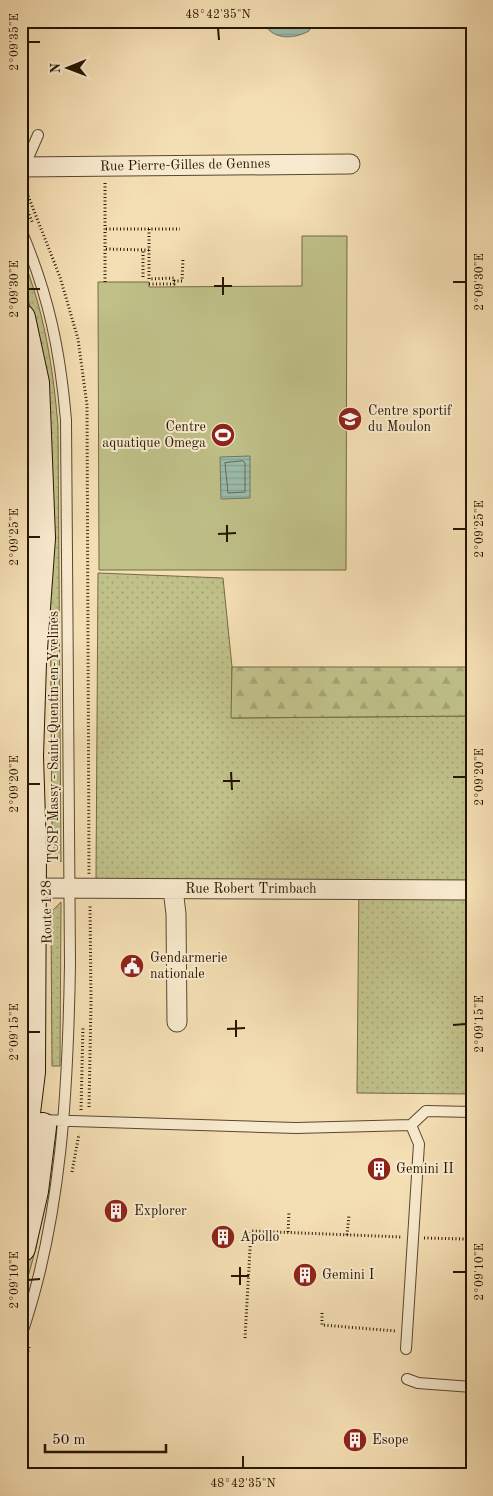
<svg xmlns="http://www.w3.org/2000/svg" width="493" height="1496" font-family="'Old Standard TT',serif">
<defs>
<pattern id="grass-dots" width="8" height="8" patternUnits="userSpaceOnUse" patternTransform="scale(1.25)"><rect width="8" height="8" fill="#c0c089"/><path d="M2 2h.1M6 6h.1" fill="none" stroke="#a5a474" stroke-width="1.8" stroke-linecap="round"/></pattern>
<pattern id="forest-firs" width="22" height="20" patternUnits="userSpaceOnUse" patternTransform="scale(1.25)"><rect width="22" height="20" fill="#c0c089"/><path d="M5 1l3.5 6h-7zM16 11l3.5 6h-7z" fill="#a5a474"/></pattern>
<pattern id="water-rules" width="6" height="5" patternUnits="userSpaceOnUse" patternTransform="scale(1.25)"><rect width="6" height="5" fill="#9cbcac"/><path d="M0 2.5h6" fill="none" stroke="#86a192"/></pattern>
</defs>
<rect width="100%" height="100%" fill="#f4deb3"/>
<filter id="stains"><feTurbulence type="fractalNoise" baseFrequency=".004" numOctaves="4"/><feColorMatrix values="0 0 0 0 .2 0 0 0 0 .09 0 0 0 0 .02 0 0 0 .5 -.17"/></filter>
<radialGradient id="worn" r=".72"><stop offset=".6" stop-color="#630" stop-opacity="0"/><stop offset="1" stop-color="#630" stop-opacity=".3"/></radialGradient>
<path fill="url(#grass-dots)" stroke="#746a45" d="M21 254C44 309 53 367 58 426L61 862 56 854 52 841 50 556 51 438 41 343 21 276Z
M29 442 21 943V443Z
M98 573 223 578 232 667V718L472 716V1094L357 1093 359 880 96 879Z
M61 902 60 1066H52L51 912Z
M54 1139 36 1248 21 1302V1270Z"/>
<path fill="url(#forest-firs)" stroke="#746a45" d="M232 667H472V716L231 718Z"/>
<path fill="#c0c089" stroke="#746a45" d="M302 236H347L346 570H99L98 282H149V287L302 286Z"/>
<path fill="url(#water-rules)" stroke="#6d7968" d="M262 21H313L309 31C292 40 272 40 262 21Z
M250 456V498L221 499 220 457Z"/>
<g fill="none" stroke-linecap="round" stroke-linejoin="round">
<path stroke="#626856" stroke-width="1" d="M243 461 245 463V492L228 493 225 463Z"/>
<g stroke="#5a472e" stroke-width="12">
<path id="lane" d="M24 167 38 135
M21 230C49 296 60 350 66 420L70 964C68 1088 62 1218 21 1336
M40 1120 296 1128 411 1125 426 1111 472 1112
M406 1349 419 1144 411 1125
M407 1379 418 1383 472 1387"/>
</g>
<g stroke="#5a472e" stroke-width="21">
<path id="street" d="M21 167 350 164
M31 888 472 890
M173 889 176 914 177 1022"/>
</g>
<g stroke="#271501" stroke-width="30">
<path id="secondary" d="M21 318 35 383 41 538 32 663 29 756 32 850 31 1072 21 1153
M21 1248 34 1191 42 1127"/>
</g>
<path stroke="#271501" stroke-width="3" stroke-dasharray="1 2.5" stroke-linecap="butt" d="M23 183 60 277 78 339 87 405 89 874
M21 195 33 224
M106 229H180
M149 229V279L174 278V284H149
M106 249 149 250
M143 277V250
M174 281H182L183 259
M105 282V182
M89 1107 91 1003 90 905
M81 1110 83 1026
M72 1172 79 1134
M288 1232 289 1211
M347 1235 349 1215
M424 1238 465 1239
M322 1313V1325L396 1331
M245 1338 251 1231 402 1237
M21 1371 30 1345"/>
<use href="#lane" stroke="#f8eace" stroke-width="10"/>
<use href="#street" stroke="#f8eace" stroke-width="19"/>
<use href="#secondary" stroke="#f8eace" stroke-width="28"/>
</g>
<path fill="none" stroke="#271501" stroke-width="2" d="M218 28 219 40M28 42H40M223 277V295M453 282H466M214 286H232M28 289H40M227 525V542M453 529H466M218 534 236 533M28 537H40M231 772 232 790M453 777H466M223 781H240M28 784H40M236 1020V1037M453 1025 466 1024M227 1029 245 1028M28 1032H40M240 1267V1285M453 1272H466M231 1276H249M28 1280 40 1279M243 1456V1468"/>
<defs>
<g id="university-disc" transform="scale(1.25)"><circle r="9.5" fill="#8f2418" stroke="#f8eace"/><path d="M0-5L7-2L0 1L-7-2ZM-4 1L0 2.5L4 1V4Q0 6-4 4Z" fill="#fff"/></g>
<g id="stadium-disc" transform="scale(1.25)"><circle r="9.5" fill="#8f2418" stroke="#f8eace"/><path d="M0-5a6.5 5 0 1 0 0 10a6.5 5 0 1 0 0-10ZM-3.5-1.8h7v3.6h-7Z" fill="#fff"/></g>
<g id="civic-disc" transform="scale(1.25)"><circle r="9.5" fill="#8f2418" stroke="#f8eace"/><path d="M-.6-6.5H3V-4.5H.6V-3L4-1V1h2V6H-6V1h2V-1L-.6-3ZM-1.2 2.5V6h2.4V2.5Z" fill="#fff"/></g>
<g id="building-disc" transform="scale(1.25)"><circle r="9.5" fill="#8f2418" stroke="#f8eace"/><path d="M-4-6H4V6H1V3H-1V6H-4ZM-2.5-4.3h1.7v1.8h-1.7ZM.8-4.3h1.7v1.8H.8ZM-2.5-1h1.7V.8h-1.7ZM.8-1h1.7V.8H.8Z" fill="#fff"/></g>
</defs>
<g fill-rule="evenodd">
<use href="#university-disc" x="350" y="419"/>
<use href="#stadium-disc" x="223" y="435"/>
<use href="#civic-disc" x="132" y="966"/>
<use href="#building-disc" x="379" y="1169"/>
<use href="#building-disc" x="116" y="1211"/>
<use href="#building-disc" x="223" y="1237"/>
<use href="#building-disc" x="305" y="1275"/>
<use href="#building-disc" x="355" y="1440"/>
</g>
<g text-anchor="middle" dominant-baseline="central" stroke-width="4" stroke-linejoin="round" paint-order="stroke">
<g font-size="14" fill="#271501" stroke="#f8eace">
<text transform="translate(185 165) rotate(-1)">Rue Pierre-Gilles de Gennes</text>
<text transform="translate(54 737) rotate(-90)">TCSP Massy - Saint-Quentin-en-Yvelines</text>
<text x="251" y="889">Rue Robert Trimbach</text>
<text transform="translate(47 912) rotate(-91)">Route 128</text>
</g>
<g font-size="14" fill="#271501" stroke="#f8eace" text-anchor="start">
<text x="368" y="411">Centre sportif<tspan x="368" dy="16">du Moulon</tspan></text>
<text x="206" y="427" text-anchor="end">Centre<tspan x="206" dy="16">aquatique Omega</tspan></text>
<text x="150" y="958">Gendarmerie<tspan x="150" dy="16">nationale</tspan></text>
<text x="396" y="1169">Gemini II</text>
<text x="134" y="1211">Explorer</text>
<text x="240" y="1237">Apollo</text>
<text x="322" y="1275">Gemini I</text>
<text x="372" y="1440">Esope</text>
</g>
</g>
<rect width="493" height="1496" fill="none" stroke="#f4deb3" stroke-width="55"/>
<g transform="translate(68 68) rotate(269)" stroke="#f8eace" stroke-width="4" paint-order="stroke">
<path d="M0-4L9 19L0 12L-9 19Z" fill="#271501"/>
<text y="-8" font-size="14" font-weight="bold" text-anchor="middle" fill="#271501">N</text>
</g>
<path d="M45 1444v8h121v-8" fill="none" stroke="#271501" stroke-width="2.5"/>
<text x="52" y="1444" font-size="15" fill="#271501" stroke="#f8eace" stroke-width="4" paint-order="stroke">50 m</text>
<rect x="28" y="28" width="438" height="1440" fill="none" stroke="#271501" stroke-width="2"/>
<g font-size="12" text-anchor="middle" fill="#271501">
<text x="218" y="18">48°42'35"N</text>
<text transform="translate(14 42) rotate(-90)" y="4">2°09'35"E</text>
<text transform="translate(479 282) rotate(-90)" y="4">2°09'30"E</text>
<text transform="translate(14 289) rotate(-90)" y="4">2°09'30"E</text>
<text transform="translate(479 529) rotate(-90)" y="4">2°09'25"E</text>
<text transform="translate(14 537) rotate(-90)" y="4">2°09'25"E</text>
<text transform="translate(479 777) rotate(-90)" y="4">2°09'20"E</text>
<text transform="translate(14 784) rotate(-90)" y="4">2°09'20"E</text>
<text transform="translate(479 1024) rotate(-90)" y="4">2°09'15"E</text>
<text transform="translate(14 1032) rotate(-90)" y="4">2°09'15"E</text>
<text transform="translate(479 1272) rotate(-90)" y="4">2°09'10"E</text>
<text transform="translate(14 1280) rotate(-90)" y="4">2°09'10"E</text>
<text x="243" y="1487">48°42'35"N</text>
</g>
<rect width="100%" height="100%" filter="url(#stains)"/>
<rect width="100%" height="100%" fill="url(#worn)"/>
</svg>
